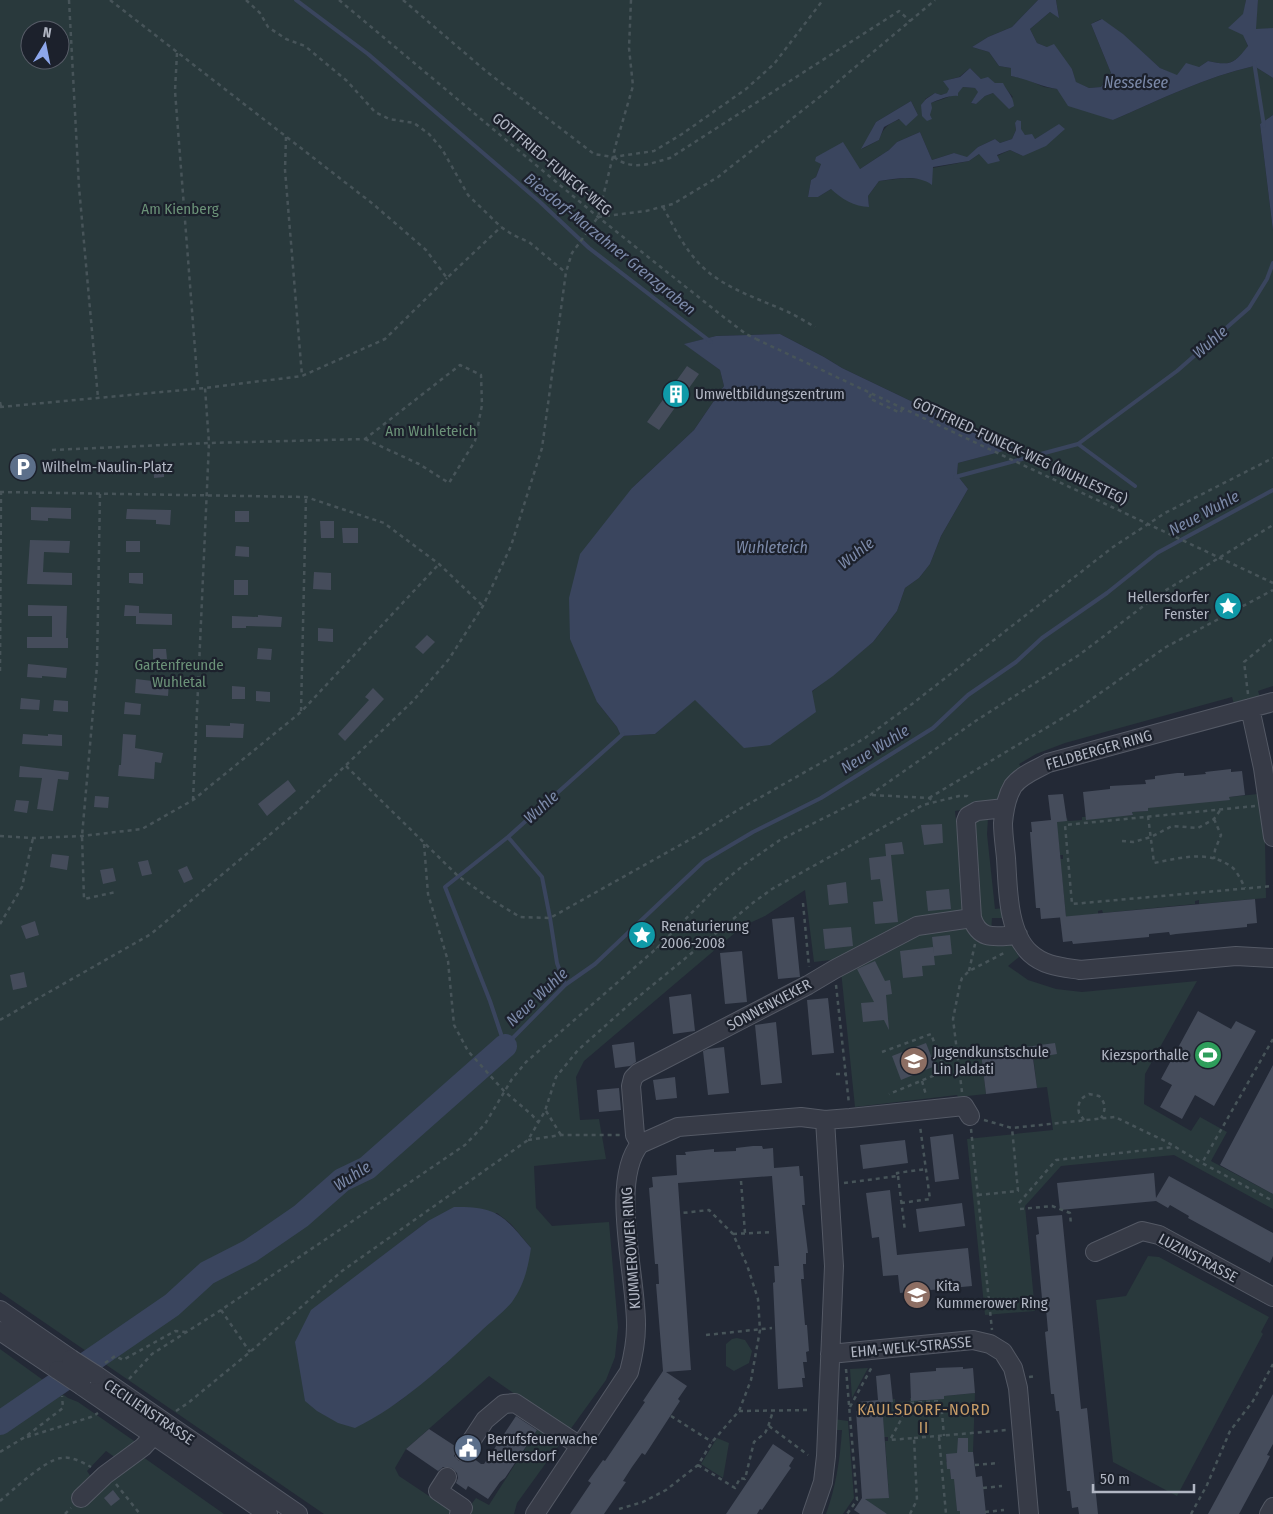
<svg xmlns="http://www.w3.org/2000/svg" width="1273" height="1514" font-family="'Fira Sans Condensed',sans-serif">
<rect width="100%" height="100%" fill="#232936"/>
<path fill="#29393c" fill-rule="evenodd" d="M0 0H1038L1012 27 988 37 972 47 989 52 999 66 1011 68V76L1026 79 1044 87 1057 89 1113 120C1159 100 1205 77 1254 66L1273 78V115L1260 124 1273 231V686L1258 691 1260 697 1234 704 1232 697 1065 743 1036 754 1019 764 1024 771 999 803 955 811 966 913 839 959 814 962 805 890 765 916 743 926 584 1061 576 1077 580 1120 599 1119 606 1159 534 1166 536 1208 552 1226 609 1222 618 1327 615 1357 606 1380 517 1503 514 1514H464L476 1498 489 1505 546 1416 489 1376 406 1449 395 1468 399 1476 456 1514H324L0 1292ZM30 30H60V60H30ZM970 68 981 79 995 83 1006 89 1013 97 1004 102 993 93 985 96 975 104 971 103 979 92 975 88 963 87C954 97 942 99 931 103L930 115 925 99 935 93 941 95 948 93 950 89 944 81 959 77ZM911 101 918 115C899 119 885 121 879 140L862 149 876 122ZM1015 123 1025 135 1035 139 1050 130 1023 156 1010 150 997 156 1000 161 979 154 969 161 933 168 924 179 905 178 879 181 868 196 869 206 831 189 818 197H808L811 180 816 177 821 164 860 169 889 150 897 142 920 132 932 160 954 153 967 158 978 147 995 139 1000 143 1012 139 1016 130ZM780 334 824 357 842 368 963 426 1014 448 958 463 957 475 968 489 941 536 930 564 919 578 905 588 897 611 873 642 744 747 695 699 655 734 621 736 617 727 597 702 632 488 694 430 724 386 720 370 685 344 716 336ZM497 1213 511 1224 531 1248 443 1366 401 1400 371 1419 363 1271 428 1221Z
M1056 0H1246C1243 17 1241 30 1248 47 1233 64 1230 66 1208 61L1199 67 1177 76 1160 68 1121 33 1101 19 1091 24 1111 73 1101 87 1089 88 1076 83 1072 69 1047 47 1037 43 1030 29 1050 12 1059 17Z
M1258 0H1273V28L1255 30Z
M1258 794 1265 840 1266 898 1199 904V900L1195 901V904L1103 913 1102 910 1098 911V914L1066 917 1060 859H1063V855H1060L1056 820 1067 818 1068 821 1082 820V817L1133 815 1132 812 1148 811V805L1229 799V797Z
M991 812 997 819 988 818 987 834 995 909 1004 908V918H992L991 932 980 927 970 828 975 816Z
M967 926V929L1010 942 1019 957 1008 966 1028 980 1056 989 1082 992 1197 981 1145 1074 1144 1104 1191 1131 1200 1117 1227 1132 1211 1161 1273 1194V1209L1174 1155 1061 1166 1025 1206 1035 1311 985 1315 967 1139 1053 1130 1047 1087 1037 1088 1032 1047 981 1053 986 1094 958 1097 957 1095 855 1107 841 971 915 933Z
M1148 1256 1159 1257 1269 1317 1261 1332 1263 1334 1177 1496 1113 1462 1096 1300 1126 1296Z
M737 1338 745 1340 752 1351 749 1363 734 1371 726 1366V1344L732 1339Z
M0 1349 68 1398 78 1402 137 1443 119 1460 106 1451 87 1471 93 1480 143 1457 224 1514H0Z
M868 1368 852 1398 850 1369Z
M975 1393 973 1452 946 1455V1462H949L947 1465V1469H950L951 1479H957L956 1497 957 1511H960V1514H885L865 1499 889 1497 885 1441H888V1437H884L882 1400 895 1399V1402L910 1401V1398L918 1397 919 1401 933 1399 944 1396Z
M834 1419 848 1421 854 1498 843 1514H826C836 1487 840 1459 842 1430H833Z
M717 1438 729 1443 723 1478 701 1464Z"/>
<path fill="#3a455e" d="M1038 0H1056L1059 18 1050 12 1030 29 1037 43 1047 47 1054 44 1072 69 1076 82 1089 88 1101 87 1111 73 1091 24 1102 19 1123 34 1160 68 1177 75 1186 63 1199 67 1208 61C1230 66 1234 64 1248 46L1243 35 1228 28 1243 14 1246 0H1258L1256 29 1273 28V78L1254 66C1205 77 1159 100 1113 120L1068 106 1057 89C1041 87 1027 79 1011 76V68L999 66 989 52 972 47 988 37 1012 27Z
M970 68 981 79 988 77 995 83H1003C1007 92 1013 95 1014 106L1009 109 993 93 985 96 976 104 971 103 978 92 975 88 963 87 958 93V96C949 95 939 100 931 103L932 108 930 115 932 119 927 121 922 116 921 105 926 99 935 93 941 95 947 93 949 89 943 81 960 77Z
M911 101 918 115 906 126 899 119 884 127 879 140 861 149 876 122Z
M1273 115V231L1260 124Z
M1017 120 1021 121V129L1025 135 1032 134 1035 139 1059 124 1065 129 1046 146 1023 156 1010 150 997 155 1000 161 988 164 979 154 969 161 933 167 932 185C917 174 896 179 879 181L868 196 869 207C855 207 840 198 831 189L818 197H808L811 180 816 177 821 164 815 161 816 157 843 142 860 169 889 150 897 142 920 132 932 160 954 153 967 157 978 147 995 139 1000 143 1012 139 1016 130 1015 123Z
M780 334 824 357 842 368 963 426 1015 448 958 463 957 475 968 489 941 536 930 564 919 578 905 588 897 611 873 642 833 676 812 691 816 712 770 745 744 748 695 700 655 734 621 736 617 727 597 702 570 639 569 598 580 554 632 488 694 430 724 386 720 370 684 344 716 336Z
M454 1207C498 1206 504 1216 531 1248 528 1268 524 1285 512 1302 503 1313 489 1323 479 1333 441 1368 402 1405 355 1428L338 1423 317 1411 305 1401 295 1342 311 1310 428 1221Z"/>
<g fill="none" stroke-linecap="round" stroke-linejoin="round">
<path stroke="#3a455e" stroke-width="4" d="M296 0 368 54 540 202 589 248 711 342
M1254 62 1264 126
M1078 444 1135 486
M955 477 1078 444 1177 371 1249 308 1267 279 1273 263
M623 734 508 837 445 887 490 1001 505 1046 565 985 595 964 704 861 753 832 821 798 933 728 968 695 1016 662 1042 638 1107 593 1157 553 1273 490
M508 837 542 877 550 918 557 963 565 985"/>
<path stroke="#3a455e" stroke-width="24" d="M0 1423 172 1305 207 1273 250 1251 301 1216 342 1180 367 1168 505 1046"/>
</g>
<path fill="#454c5b" d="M687 366 699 374 659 430 647 422Z
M164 463V477L154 478 153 464Z
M31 507 71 508V519L48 518V521L31 520Z
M127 509 171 510 170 525 156 524V520L126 519Z
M235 511H249V522H235Z
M320 521H334V538H321Z
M342 528H358V543H343Z
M30 540 70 541 69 553 44 552 43 572 72 573V585L27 584Z
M126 541H140V552H126Z
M236 546 249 547V557L235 556Z
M314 572 331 573V590L313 589Z
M129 573H143V584L129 583Z
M234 580H248V595H234Z
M28 605 67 606 66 638H68V648H27V637H52V616H28Z
M125 605 139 606V613L172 614V625L136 624V616H124Z
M258 615 282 617 281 627 246 626V628H232V616L258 617Z
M318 628 333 629V642L318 641Z
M427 635 435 642 423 654 415 647Z
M258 648 272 649 271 660 257 659Z
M153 649H166L167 659H153Z
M28 664 67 668 66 678 42 676V678L27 677Z
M136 679 169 683 168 696 135 693Z
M232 686 245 687V699H232Z
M373 688 384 699 345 741 338 734 369 700 365 697Z
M256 691 270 692V702L256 701Z
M21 698 40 700 39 710 20 709Z
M54 700 68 701V712L53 711Z
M125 702 141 704 140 715 124 714Z
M230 723 244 724 243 738 206 737V725L230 726Z
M23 734 48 736V734L62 735V746L22 744Z
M123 734 136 735 135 748 163 753 161 763 155 762 154 779 118 776 119 765H121Z
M20 766 69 772 68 780 58 779 53 811 37 809 42 778 19 777Z
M1231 769V772L1242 771 1245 795 1229 797 1230 800 1148 808V811L1132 812 1133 815 1086 820 1083 792 1110 789V786L1146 784 1145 780 1155 779V776L1177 773H1184V776L1206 774 1205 772Z
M288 780 296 791 267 816 258 804Z
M1063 794 1067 821 1057 822 1066 917 1041 919 1040 908H1036L1030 832H1032L1031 822 1051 820 1048 795Z
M95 796 109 797 108 808 94 807Z
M16 800 29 801 27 813 14 811Z
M942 824 943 843 924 845 921 825Z
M902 842 904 854 891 855 898 922 875 924 873 902 883 901 880 879 871 880 869 858 886 856 885 844Z
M52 854 69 856 67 870 50 867Z
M148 860 152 874 142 876 138 862Z
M187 866 193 879 184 883 178 870Z
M113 868 116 881 103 884 100 870Z
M846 882 848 903 829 905 827 885Z
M949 889 951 909 928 911 926 891Z
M1255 899 1257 923 1247 924V927L1176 934 1170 935 1169 932 1149 934V937L1073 944 1072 941 1063 942 1060 917Z
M794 917 800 977 778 979 772 919Z
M35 921 39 935 26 939 21 926Z
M851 927 853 946 825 949 823 929Z
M950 935 952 954 934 956 935 965 922 966 923 976 903 978 900 951 933 947 934 955 932 937Z
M742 951 747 1002 725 1004 720 953Z
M875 961 885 981 890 980 892 994 886 995 889 1030 884 1020 863 1022 861 1003 874 1002 857 969Z
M24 972 27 987 13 990 10 975Z
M691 994 695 1031 673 1034 669 997Z
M828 998 834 1053 812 1055 807 1000Z
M1198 1011 1231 1029 1236 1021 1256 1031 1214 1106 1195 1095 1182 1119 1160 1107 1172 1085 1161 1079Z
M776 1022 782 1083 761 1085 755 1025Z
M634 1042 636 1062 630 1066 615 1068 612 1045Z
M926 1043 935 1066 901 1080 892 1056Z
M1055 1043 1057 1054 1033 1058 1037 1088 986 1094 981 1053Z
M724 1047 729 1093 708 1095 703 1051 708 1049Z
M1273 1065V1194L1220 1165Z
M675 1077 677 1098 656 1100 653 1080Z
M619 1088 621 1110 599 1112 597 1090Z
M953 1134 959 1179 935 1182 930 1137Z
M905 1140 908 1163 863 1169 860 1145Z
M753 1146H762L763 1149 773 1148 774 1168 799 1166 800 1176H803L805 1205H802L808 1253H806V1264H803L804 1279H801L805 1325H807L809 1351 806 1352 807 1362H803L805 1378H802L803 1387 778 1389 773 1283 775 1282 774 1266H779L772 1176 678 1183 691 1370 666 1372 687 1386 678 1399 680 1401 645 1455 642 1453 632 1467 623 1481 626 1482 604 1514H570L591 1483 588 1481 603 1460 605 1461 645 1402 643 1401 663 1371 656 1284H659L658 1264H655L649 1188 653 1187 652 1177 677 1175 676 1155H686L685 1152 714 1149V1152L736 1151V1148Z
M1154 1173 1156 1198 1169 1176 1273 1233V1256L1270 1263 1188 1218 1189 1216 1170 1205 1168 1208 1156 1201 1060 1210 1057 1183Z
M890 1190 897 1255 968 1248 972 1286 900 1293 898 1275 883 1276 879 1237 872 1238 866 1193Z
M962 1203 965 1226 919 1232 916 1209Z
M1062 1215 1081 1409 1087 1408 1098 1514H1079L1078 1507 1072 1508 1070 1491H1067L1059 1411H1056L1054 1394H1051L1045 1332 1048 1331 1046 1309H1043L1036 1235 1039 1234 1037 1217Z
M963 1367V1369L973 1368 975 1393 944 1396V1399L911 1401 910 1373 936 1371V1368Z
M890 1374 893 1402 882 1403 889 1498 865 1499 887 1514H860L854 1510 862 1498 856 1411H858V1402L878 1400 876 1376Z
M1273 1394V1444L1267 1455 1270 1456 1265 1466 1239 1514H1208Z
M516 1416 537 1430 505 1478 500 1482 488 1499 468 1486 466 1490 456 1483 458 1478 457 1473 452 1468 443 1467 438 1471 406 1449 429 1429 455 1446 454 1456 459 1461 468 1462 473 1458 481 1464H484Z
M958 1438H968V1452H973L976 1477 982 1476 986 1514H960V1511H957L954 1479H951L950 1469H947L946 1454 957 1453Z
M773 1444 794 1458 789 1466 791 1468 788 1472 762 1510 760 1509 757 1514H726Z
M113 1490 120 1499 111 1506 104 1498Z"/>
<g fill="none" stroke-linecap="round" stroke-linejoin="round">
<g stroke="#545965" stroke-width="20">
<path id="minor" d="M1273 702 1048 763C1037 769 1021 775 1013 786 1007 796 1004 812 1003 823 1003 835 1005 847 1006 858 1008 886 1007 932 1030 953 1044 966 1061 967 1080 970L1236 956 1273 958
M1250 708 1263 768 1273 837
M1005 808 977 811 968 816 966 821 972 918C980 942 997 936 1018 935
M640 1144 635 1135 631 1086 633 1078 638 1073 808 985 835 969 917 926 972 918
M1095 1252 1142 1231 1159 1235 1273 1297
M0 1310 71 1359
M0 1331 58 1370
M830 1354 973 1340 990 1344 1003 1352 1013 1368 1018 1388 1029 1514
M96 1375 298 1514
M82 1386 268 1514
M464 1452 485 1420 504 1404 515 1403 580 1446
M447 1477 438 1491 463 1508 459 1514
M81 1498 105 1475 143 1447 154 1435
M535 1514 629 1372C633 1357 636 1342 636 1326 637 1279 609 1182 640 1144L678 1127 801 1117 825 1120 850 1118 964 1106 970 1116
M812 1514 823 1482 826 1456 834 1266 825 1120
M1269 1514 1273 1507"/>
</g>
<path stroke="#475459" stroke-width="2.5" stroke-dasharray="4 4" stroke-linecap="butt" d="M69 0 79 187 98 398
M110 0 373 204 426 250 447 278 501 227
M246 0 260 13 268 27 286 39 305 46 347 81 375 112 389 119 414 123 429 134 442 149 468 195 501 227 513 235 529 242 565 272
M339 0 598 217 721 315 746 334 756 339
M403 0 487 72 594 154 613 157 654 151 682 134 746 89 774 64 823 0
M177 53 175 91 198 388
M286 137 285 170 302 376
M614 157C632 171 649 164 670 158L899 11 910 21
M663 207C676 231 689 258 712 275 735 292 762 300 788 312 797 316 806 322 815 327
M598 217 646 211 673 204 718 177 822 95 935 0
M871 394 869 398 900 413 903 408
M0 402 1 407
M0 407 205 388 302 376 385 339 447 278
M52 450 209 443 365 439 460 365 481 375 482 405 475 441 449 483 419 464 365 439
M0 492 306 497 384 523 439 564 483 606
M100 494 97 666 82 836 84 899 116 892
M0 671 1 492
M1248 694 1244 662 1273 638
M301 711 306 497
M346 766 458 876 492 900 520 917 550 918 698 835 738 810 865 738 912 704 1113 547 1165 513 1273 458
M872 795 929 798 935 802
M929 798 1076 710 1166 647 1273 590
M193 800 209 443 205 388
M1255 806 1065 825 1072 904 1273 886
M1148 816 1154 863C1181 858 1209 849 1233 868 1238 873 1242 882 1245 888
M1214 819 1221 835 1215 850 1214 859
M0 836 33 838 82 836 142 829 193 800 301 712 439 564
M1122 841 1133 842 1151 837 1172 826 1198 828 1214 819 1221 809
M424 844 428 894 448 961 454 1025 468 1051 504 1091 532 1115 539 1123
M803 903 809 967
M0 924 22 887 33 838
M645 936 657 948
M969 971 975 944
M836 985 849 1104
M0 1020 151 934 298 811 413 701 449 659 483 606 511 546 542 448 566 272 572 253 598 217 616 144 633 86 629 48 631 0
M1273 1039 1202 1163 1273 1201
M882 1052 931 1034 945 1071 889 1094
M836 1074H846
M922 1081 926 1095
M962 1092 953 1019 960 984 962 978 969 971 1006 952
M546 1111 561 1135
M984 1120 1012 1128 1115 1117 1167 1142 1202 1163
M1084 1120 1079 1113C1077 1104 1080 1098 1089 1094L1099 1096C1106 1103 1106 1110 1101 1118
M971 1129 992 1330
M528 1140 561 1135H621
M898 1176 905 1231
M741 1181 745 1233
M844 1183 898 1176 897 1173 926 1169
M978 1195 1018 1191 1012 1128
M901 1203 930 1199 920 1126
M1019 1203 1056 1160 1174 1147
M1020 1209 1052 1206 1070 1213 1071 1225
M733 1234 773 1232
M221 1310 250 1352
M706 1335 772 1328
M105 1363 115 1356 123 1360 175 1331 186 1332
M846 1369 857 1500 847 1514
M1029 1377 1037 1376
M129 1379 152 1354 221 1310 465 1145 485 1124 512 1079 526 1062 657 948 717 887 745 864 780 840 870 795 977 720 1079 655 1158 595 1273 525
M850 1407 873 1365
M176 1411 188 1403 250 1352 342 1271 528 1140 545 1111 556 1077 578 1050 632 1002 754 902 772 889 923 805 959 796H967L969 798
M739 1411 811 1410
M671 1416 712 1442
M769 1426 808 1455
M27 1437 91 1417 98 1413
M939 1437 946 1514
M914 1438 1007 1430
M0 1452 25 1437 63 1408 62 1396
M698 1465 735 1488 740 1478 745 1479 754 1442 765 1433 768 1427 773 1411
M975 1465 999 1463
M116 1484 140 1514
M983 1488 1002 1486
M0 1501C13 1490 45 1460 61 1458 71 1456 82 1462 91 1467
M619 1509 643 1502 666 1490 698 1465 712 1442 739 1411 751 1380 760 1330 758 1299 747 1265 733 1234 709 1210 682 1213
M985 1512 1004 1510
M65 1514 71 1508
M910 1514 917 1500 914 1438 890 1440 910 1403 941 1401 944 1436
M1191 1514 1207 1485 1230 1431 1253 1401 1273 1364"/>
<use href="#minor" stroke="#373b47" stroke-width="18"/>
<g stroke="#545965" stroke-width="20" stroke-linecap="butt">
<path id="minor-bridge" d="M71 1359 96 1375
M58 1370 82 1386"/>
</g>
<path stroke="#475459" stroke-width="2.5" stroke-dasharray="4 4" stroke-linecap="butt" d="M756 339 1273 583"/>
<use href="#minor-bridge" stroke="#373b47" stroke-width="18"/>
</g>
<defs>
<g id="building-disc" transform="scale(1.4375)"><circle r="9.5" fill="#0f9aa8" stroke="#1c212c"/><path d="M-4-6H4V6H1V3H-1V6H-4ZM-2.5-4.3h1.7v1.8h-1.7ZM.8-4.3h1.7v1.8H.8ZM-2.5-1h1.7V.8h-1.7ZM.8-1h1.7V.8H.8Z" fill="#fff"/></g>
<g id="parking-disc" transform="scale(1.4375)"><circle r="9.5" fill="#5c6f8a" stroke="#1c212c"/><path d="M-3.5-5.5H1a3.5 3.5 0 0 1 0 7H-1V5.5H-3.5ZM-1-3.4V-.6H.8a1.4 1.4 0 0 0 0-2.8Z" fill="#fff"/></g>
<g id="sight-disc" transform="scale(1.4375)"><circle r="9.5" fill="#0f9aa8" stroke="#1c212c"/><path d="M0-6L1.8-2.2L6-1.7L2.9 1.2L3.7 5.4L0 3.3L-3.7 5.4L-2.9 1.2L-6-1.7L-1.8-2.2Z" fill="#fff"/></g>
<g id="stadium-disc" transform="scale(1.4375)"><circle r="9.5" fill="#2e9e5b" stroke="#1c212c"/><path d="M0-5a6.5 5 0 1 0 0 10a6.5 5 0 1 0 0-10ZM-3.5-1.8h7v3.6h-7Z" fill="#fff"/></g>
<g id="university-disc" transform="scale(1.4375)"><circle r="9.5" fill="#8d6e63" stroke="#1c212c"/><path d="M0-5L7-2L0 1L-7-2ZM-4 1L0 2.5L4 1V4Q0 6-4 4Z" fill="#fff"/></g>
<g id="school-disc" transform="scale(1.4375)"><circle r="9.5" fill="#8d6e63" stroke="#1c212c"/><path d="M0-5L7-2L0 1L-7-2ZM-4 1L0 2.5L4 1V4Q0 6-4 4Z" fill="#fff"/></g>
<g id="civic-disc" transform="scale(1.4375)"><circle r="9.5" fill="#5c6f8a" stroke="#1c212c"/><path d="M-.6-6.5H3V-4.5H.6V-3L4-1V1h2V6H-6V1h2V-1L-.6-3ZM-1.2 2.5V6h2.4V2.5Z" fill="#fff"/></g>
</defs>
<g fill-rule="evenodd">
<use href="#building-disc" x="676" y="394"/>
<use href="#parking-disc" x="23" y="467"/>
<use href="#sight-disc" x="1228" y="606"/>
<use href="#sight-disc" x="642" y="935"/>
<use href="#stadium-disc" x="1208" y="1055"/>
<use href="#university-disc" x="914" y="1061"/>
<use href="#school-disc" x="917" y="1295"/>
<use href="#civic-disc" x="468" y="1448"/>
</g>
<g text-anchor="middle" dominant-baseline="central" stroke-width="4.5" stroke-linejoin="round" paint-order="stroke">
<g font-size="15" fill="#b1b6c3" stroke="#1c212c">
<text transform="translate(552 164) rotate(40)">GOTTFRIED-FUNECK-WEG</text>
<text transform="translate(1020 451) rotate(25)">GOTTFRIED-FUNECK-WEG (WUHLESTEG)</text>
<text transform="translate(1099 750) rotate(-16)">FELDBERGER RING</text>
<text transform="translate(769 1005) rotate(-28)">SONNENKIEKER</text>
<text transform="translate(631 1248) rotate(-94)">KUMMEROWER RING</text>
<text transform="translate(1198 1258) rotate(28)">LUZINSTRASSE</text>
<text transform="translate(911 1347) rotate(-5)">EHM-WELK-STRASSE</text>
<text transform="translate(149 1412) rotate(34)">CECILIENSTRASSE</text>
</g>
<g font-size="15" fill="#6b9278" stroke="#1c212c">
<text x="180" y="209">Am Kienberg</text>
<text x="431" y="431">Am Wuhleteich</text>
<text x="179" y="665">Gartenfreunde<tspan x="179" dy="17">Wuhletal</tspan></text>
</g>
<g font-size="15" fill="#b1b6c3" stroke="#1c212c" text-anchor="start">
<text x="695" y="394">Umweltbildungszentrum</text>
<text x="42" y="467">Wilhelm-Naulin-Platz</text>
<text x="1209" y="597" text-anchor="end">Hellersdorfer<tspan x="1209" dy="17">Fenster</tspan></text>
<text x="661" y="926">Renaturierung<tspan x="661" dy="17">2006-2008</tspan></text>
<text x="933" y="1052">Jugendkunstschule<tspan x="933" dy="17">Lin Jaldati</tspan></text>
<text x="1189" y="1055" text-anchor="end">Kiezsporthalle</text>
<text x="936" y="1286">Kita<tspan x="936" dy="17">Kummerower Ring</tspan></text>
<text x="487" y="1439">Berufsfeuerwache<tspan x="487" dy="17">Hellersdorf</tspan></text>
</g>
<g font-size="16" font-style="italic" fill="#7c8aa9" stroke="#1c212c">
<text x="1136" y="82">Nesselsee</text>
<text transform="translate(610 244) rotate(39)">Biesdorf-Marzahner Grenzgraben</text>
<text transform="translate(1210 342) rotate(-41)">Wuhle</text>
<text transform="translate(1204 513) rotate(-28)">Neue Wuhle</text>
<text x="772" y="547">Wuhleteich</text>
<text transform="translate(856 553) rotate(-38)">Wuhle</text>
<text transform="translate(875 749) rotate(-32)">Neue Wuhle</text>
<text transform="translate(541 807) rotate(-42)">Wuhle</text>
<text transform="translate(537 997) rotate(-43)">Neue Wuhle</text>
<text transform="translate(352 1176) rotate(-33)">Wuhle</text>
</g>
<g font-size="16" letter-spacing="1" fill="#c89d68" stroke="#1c212c">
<text x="924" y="1409">KAULSDORF-NORD<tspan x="924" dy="18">II</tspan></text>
</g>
</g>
<g transform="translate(45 45) rotate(10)"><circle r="24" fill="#1c212c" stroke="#585d68"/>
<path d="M0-4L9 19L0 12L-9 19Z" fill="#8da7ec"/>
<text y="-8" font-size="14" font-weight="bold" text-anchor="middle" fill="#b1b6c3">N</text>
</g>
<path d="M1093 1484v8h101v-8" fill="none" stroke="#b1b6c3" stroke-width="2.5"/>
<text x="1100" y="1484" font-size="15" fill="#b1b6c3" stroke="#1c212c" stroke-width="4" paint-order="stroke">50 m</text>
</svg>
